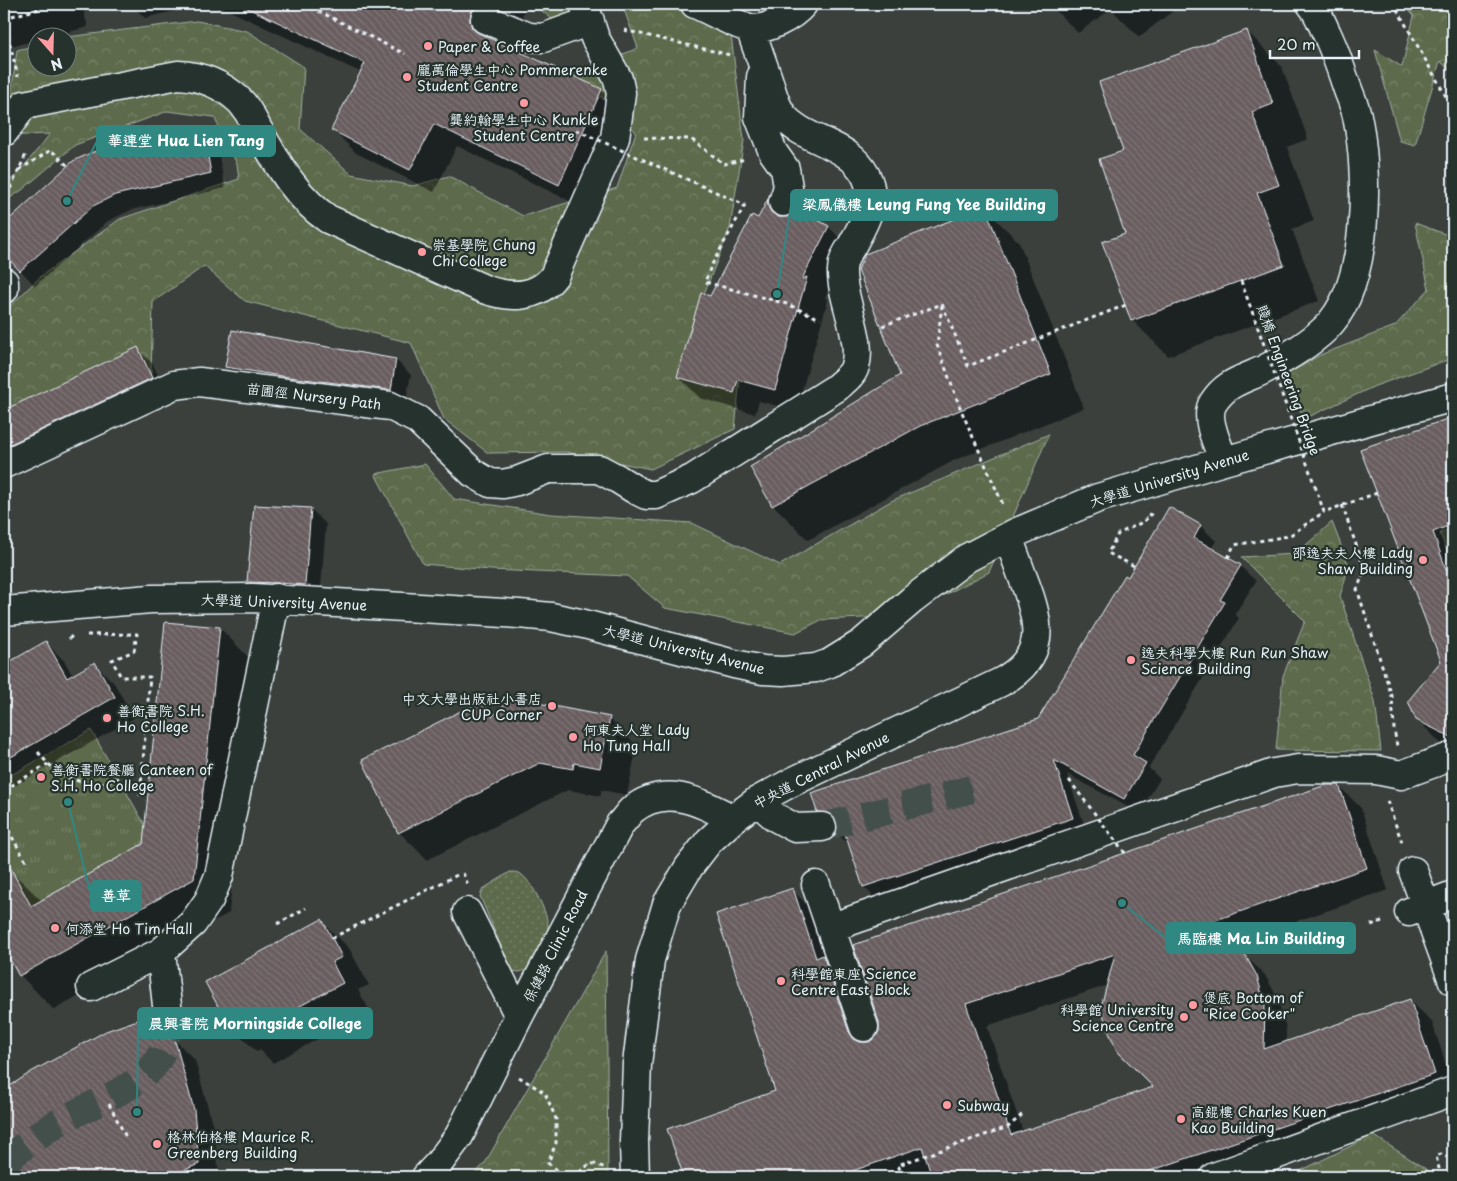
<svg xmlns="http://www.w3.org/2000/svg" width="1457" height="1181" font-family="'Playpen Sans','LXGW WenKai TC',sans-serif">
<defs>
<pattern id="grass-dots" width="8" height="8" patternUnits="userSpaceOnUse" patternTransform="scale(1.25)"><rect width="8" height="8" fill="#5d6b4c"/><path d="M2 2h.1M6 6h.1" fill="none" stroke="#748167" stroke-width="1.8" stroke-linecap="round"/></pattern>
<pattern id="forest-crowns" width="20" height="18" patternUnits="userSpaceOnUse" patternTransform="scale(1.25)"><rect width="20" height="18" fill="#5d6b4c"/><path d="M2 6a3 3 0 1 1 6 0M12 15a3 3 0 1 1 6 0" fill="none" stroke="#748167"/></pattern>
<pattern id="park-tufts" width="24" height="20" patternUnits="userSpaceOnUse" patternTransform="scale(1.25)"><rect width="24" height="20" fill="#5d6b4c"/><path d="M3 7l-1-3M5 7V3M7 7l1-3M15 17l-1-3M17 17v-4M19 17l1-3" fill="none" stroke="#748167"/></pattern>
<pattern id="building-back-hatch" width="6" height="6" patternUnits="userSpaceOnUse" patternTransform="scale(1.25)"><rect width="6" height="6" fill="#695d5f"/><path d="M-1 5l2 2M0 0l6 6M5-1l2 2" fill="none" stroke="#7e7577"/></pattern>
</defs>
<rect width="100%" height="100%" fill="#26332d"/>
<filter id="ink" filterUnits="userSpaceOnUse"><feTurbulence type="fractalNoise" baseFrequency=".02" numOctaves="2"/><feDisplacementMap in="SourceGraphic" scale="10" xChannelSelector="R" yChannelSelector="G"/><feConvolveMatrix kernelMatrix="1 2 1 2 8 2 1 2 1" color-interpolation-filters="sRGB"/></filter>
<g filter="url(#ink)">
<path fill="#3a403c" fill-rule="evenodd" d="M4 4H1453V1177H4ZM38 38H68V68H38Z"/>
<path fill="url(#grass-dots)" stroke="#a2aea2" d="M1453 528V568L1440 533Z
M510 872C515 872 518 872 522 875 533 883 550 917 548 930 547 941 534 959 528 969L520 972 511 971 480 896 483 889Z"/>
<path fill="url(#forest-crowns)" stroke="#a2aea2" d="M533 4H595L556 22Z
M622 4H701L731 35 744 140 730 228 687 337 740 378 735 429 651 469 566 452 488 453 444 419 411 343 245 301 204 266 153 302 151 374 37 428 4 398V312L41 276 120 219 239 179 237 164 214 117 168 111 75 145 22 190 4 202V184L17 175 50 134 4 136V94L11 95 17 50 37 45 38 68H68V38L64 37H67L197 21 247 31 304 67 300 129 351 174 413 186 449 176 523 216 617 188 636 132 596 92 555 70H584L638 48Z
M1403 4H1453V73L1440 61 1415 145 1400 141 1375 50 1402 67 1414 16Z
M1415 223 1453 237V358L1375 386 1304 419 1286 375 1320 355 1395 326 1429 289Z
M1049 434 989 572 904 616 821 620 795 633 665 608 627 576 491 570 423 564 375 474 425 464 454 499 551 514 692 523 780 565 891 501Z
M1332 522 1349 566 1340 596 1375 701 1381 751 1276 750 1283 676 1305 621 1241 557 1296 554Z
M606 951 608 1177H472L485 1163Z
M1373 1135 1438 1177H1288Z"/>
<path fill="url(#park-tufts)" stroke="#a2aea2" d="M91 730 145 825 143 844 31 906 4 856V779Z"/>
<path fill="#0007" fill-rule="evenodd" d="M4 4H87L82 5 88 27 46 38H38V40L4 48Z
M131 4H204L145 18Z
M215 4H528L516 28 493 36V41L601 90 624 113 582 207 457 146 434 192 356 153 333 130 362 73Z
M1049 4H1166L1173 11 1139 37 1111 9 1078 33Z
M1247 31 1282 67 1308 139 1287 147 1314 221 1292 229 1319 301 1168 356 1132 320 1127 235Z
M202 130 217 145 225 188 131 210 108 221 35 286 4 252V225L74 162Z
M768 201 786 218 794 215 797 211 829 227 850 249 825 297 828 300 796 411 759 401 755 414 700 398 678 376 710 297 759 220Z
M984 208 1019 242 1084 408 955 460 808 540 773 505 752 467 901 375Z
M137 349 153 364 166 393 4 474V412Z
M396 360 411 375 405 405 241 381 226 366Z
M1453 418V751L1445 748 1417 719 1443 662 1362 450Z
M1170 508 1201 526 1216 541 1211 549 1240 566 1256 581 1235 614 1239 618 1149 768 1160 779 1139 813 1067 774 1087 833 879 902 864 887 850 846 837 833 839 827 833 826 818 811 1039 720 1128 578Z
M311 509 326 524 320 600 264 597 249 582Z
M220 628 254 663 229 913 54 1010 20 975 4 947V875L11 871 42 901 144 844Z
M46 642 65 662 73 676 95 664 114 683 134 718 4 792V666Z
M483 701 496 714 609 718 637 746 627 795 601 790V796L568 790 427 860 399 832Z
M1339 786 1361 808 1388 890 1232 943 1265 975 1278 999 1286 1028V1043L1410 1000 1432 1022 1453 1086 1217 1177H933L932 1173 919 1177H685L669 1130 776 1092 792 890 814 911 845 979 867 1043H869ZM1108 985 1155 1087 1023 1132 987 1026Z
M321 921 349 948 369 985 358 990 370 1011 273 1063 260 1050 257 1052 229 1025 206 983Z
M152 1017 195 1060 215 1133 219 1177H4V1091L31 1073Z"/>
<path fill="url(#building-back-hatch)" stroke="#e8f1f8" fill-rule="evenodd" d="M239 4H482L475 7 471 13 470 21 472 28 478 33 602 89 559 185 434 124 410 170 331 130 365 63Z
M1247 30 1273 104 1252 112 1279 185 1257 193 1284 265 1131 321 1102 242 1125 234 1099 159 1123 151 1099 82Z
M203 129 211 173 115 195 93 206 20 271 4 254V224L73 161 93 152Z
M768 199V206L771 212 778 217H787L793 214 796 209 829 226 802 279 807 277 775 390 738 380 734 393 677 377 701 293 710 296 752 215 758 218Z
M985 207 1051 374 920 426 772 506 750 467 900 375 858 270 865 254Z
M232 330 396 359 391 390 281 376 225 367Z
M138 347 152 378 4 447V410Z
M1453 417V524L1433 532 1453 589V738L1416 720 1408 701 1441 661 1360 449Z
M254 505 311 508 305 585 279 583 247 582Z
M1169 507 1201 525 1194 538 1241 565 1220 600 1225 602 1133 755 1146 763 1124 799 1054 760 1073 818 863 887 844 831 836 833 838 826 835 818 829 813 817 812 811 793 1038 719 1125 575 1128 577Z
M165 622 220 627 194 879 19 976 4 949V856L31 906 143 844Z
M46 641 67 678 95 662 115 697 4 761V665Z
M512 698 610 717 600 768 574 763 573 769 540 763 398 833 362 760 483 700 492 717Z
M1326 785H1339L1367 868 1210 922 1243 951 1257 976 1265 1005 1264 1049 1410 999 1435 1074 1132 1177H932L922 1147 835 1177H684L667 1129 775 1091 716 914 793 888 816 958 823 955 849 1032 854 1039 860 1042H869L876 1037 879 1031V1022L853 945ZM1115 954 1101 1007 1107 1028 1117 1051 1153 1087 1011 1135 966 1004Z
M322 919 342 957 332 962 343 983 244 1036 236 1022 228 1025 205 982Z
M152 1015 154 1025 157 1033 163 1037H174L194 1110 199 1164 168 1177H4V1090L31 1072 106 1031Z"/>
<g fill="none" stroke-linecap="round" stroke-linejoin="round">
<path stroke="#43504b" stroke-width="28" stroke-dasharray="28 14" stroke-linecap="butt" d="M822 827 976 788
M4 1163C21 1147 39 1134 59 1122 88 1105 137 1089 156 1063 164 1052 167 1036 169 1023"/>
<g stroke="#e8f1f8" stroke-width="31">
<path id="minor" d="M695 4C712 11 731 23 749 28 765 32 793 16 803 4
M485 19 529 37 543 38 590 21
M761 77 759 117 773 152 785 169 788 187 783 202
M4 132 24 105 178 75C202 76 223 85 240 101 249 110 254 123 260 133 279 166 297 198 328 219L484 289C509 298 537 299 554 276L615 138 621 93 618 79 595 38 584 4
M4 282V289
M1224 461C1218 446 1204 418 1213 403 1227 381 1244 380 1265 369 1286 358 1308 345 1325 329 1370 286 1369 173 1357 116 1355 106 1350 96 1347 87 1341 69 1335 51 1327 34 1322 24 1318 12 1311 4
M4 464 174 385 199 382 390 406 418 420 473 473 490 483 503 484 517 481 548 469H599L618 479 634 489 646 495H656L692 479 836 388C842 382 851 377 854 369 865 342 841 300 842 271 842 262 846 254 851 247 863 225 879 201 866 176 849 142 807 143 784 117 775 107 772 91 768 79 762 62 756 45 750 28
M4 611 151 599 253 598 519 614 551 617 584 624 734 664 763 670 783 671 816 668 830 663 862 643 912 600 967 558 1015 533 1098 498 1224 461 1453 397
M757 801 775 817 795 828 822 827
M1413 871 1453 981
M816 885 864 1027
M467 912 519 1016
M1409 912 1453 895
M830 928 1274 773 1298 769 1376 770 1401 775 1453 756
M161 952 169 1023
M91 987 161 952 193 923 209 900 219 876 276 598
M426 1177 439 1163 459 1136 519 1016 620 824C624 820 628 814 632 810 666 783 700 802 733 819
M635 1177 634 1141 637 1064 650 960 667 904 689 867 709 841 733 819 757 801 792 782 1001 682C1046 657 1041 626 1025 583 1019 568 1014 552 1008 537
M1214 1177 1453 1091"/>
</g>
<path stroke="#e8f1f8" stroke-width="3" stroke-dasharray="4 4" stroke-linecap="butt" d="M304 4 405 54
M1391 4 1398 11 1453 109
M4 18 58 4
M4 20 18 77
M624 30 730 55
M644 138 691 139 724 164 746 159
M19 170 51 150 68 166
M4 203 27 152
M745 205 711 266 705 282 787 304 820 319
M942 305 937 345 961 410 1004 507
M882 326 942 304 968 366 1126 305
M1315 486 1324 512 1377 493
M1342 505 1365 570 1357 589 1392 696 1394 729 1397 746
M1228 558 1234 545 1289 536 1324 512
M1134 566 1108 553 1118 534 1143 522 1151 515 1148 514
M87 635 137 634 134 651 112 660 121 677H150L140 796
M69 639 74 634
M38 752C59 780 88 790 121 778
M4 790 48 764
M1387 801 1403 845
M4 823 28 865
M463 873 468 885
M277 924 306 908
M1371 925 1382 921
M332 938 457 875
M519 1077 545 1093 556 1119V1143L548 1163 566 1177
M109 1104 127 1139
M573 1177 591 1163 606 1168
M903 1177 898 1165 1008 1127 1024 1113
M1441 1177 1436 1156 1441 1154 1453 1160"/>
<use href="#minor" stroke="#26332d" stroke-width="28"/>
<path stroke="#e8f1f8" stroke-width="3" stroke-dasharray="4 4" stroke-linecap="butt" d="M576 130 745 205
M1241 281 1315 486
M1069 780 1125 853"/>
</g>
</g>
<g fill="#ff9aa2" stroke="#26332d" stroke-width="2">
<circle cx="428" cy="46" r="5"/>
<circle cx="407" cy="77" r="5"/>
<circle cx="524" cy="103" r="5"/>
<circle cx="422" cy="252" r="5"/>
<circle cx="1423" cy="560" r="5"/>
<circle cx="1131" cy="660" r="5"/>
<circle cx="552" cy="706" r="5"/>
<circle cx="107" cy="718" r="5"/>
<circle cx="573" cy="737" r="5"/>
<circle cx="41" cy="777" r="5"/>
<circle cx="55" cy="928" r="5"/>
<circle cx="781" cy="981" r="5"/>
<circle cx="1193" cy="1005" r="5"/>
<circle cx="1184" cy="1017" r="5"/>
<circle cx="947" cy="1105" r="5"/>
<circle cx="1181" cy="1119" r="5"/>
<circle cx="157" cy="1144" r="5"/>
</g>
<g text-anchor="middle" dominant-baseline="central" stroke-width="4.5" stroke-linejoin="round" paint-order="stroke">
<g font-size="14" fill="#e8f1f8" stroke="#26332d" text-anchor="start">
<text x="438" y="46">Paper &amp; Coffee</text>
<text x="417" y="69">龐萬倫學生中心 Pommerenke<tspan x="417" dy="16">Student Centre</tspan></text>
<text x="524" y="119" text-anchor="middle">龔約翰學生中心 Kunkle<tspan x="524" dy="16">Student Centre</tspan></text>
<text x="432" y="244">崇基學院 Chung<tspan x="432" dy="16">Chi College</tspan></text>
<text x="1413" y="552" text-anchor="end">邵逸夫夫人樓 Lady<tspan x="1413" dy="16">Shaw Building</tspan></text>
<text x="1141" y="652">逸夫科學大樓 Run Run Shaw<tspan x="1141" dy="16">Science Building</tspan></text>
<text x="542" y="698" text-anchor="end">中文大學出版社小書店<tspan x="542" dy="16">CUP Corner</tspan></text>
<text x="117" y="710">善衡書院 S.H.<tspan x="117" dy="16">Ho College</tspan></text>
<text x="583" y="729">何東夫人堂 Lady<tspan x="583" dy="16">Ho Tung Hall</tspan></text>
<text x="51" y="769">善衡書院餐廳 Canteen of<tspan x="51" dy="16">S.H. Ho College</tspan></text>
<text x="65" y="928">何添堂 Ho Tim Hall</text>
<text x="791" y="973">科學館東座 Science<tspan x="791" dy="16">Centre East Block</tspan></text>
<text x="1203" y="997">煲底 Bottom of<tspan x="1203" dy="16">"Rice Cooker"</tspan></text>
<text x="1174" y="1009" text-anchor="end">科學館 University<tspan x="1174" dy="16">Science Centre</tspan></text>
<text x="957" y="1105">Subway</text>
<text x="1191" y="1111">高錕樓 Charles Kuen<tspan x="1191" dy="16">Kao Building</tspan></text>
<text x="167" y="1136">格林伯格樓 Maurice R.<tspan x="167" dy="16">Greenberg Building</tspan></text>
</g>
<g font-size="14" fill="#e8f1f8" stroke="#26332d">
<text transform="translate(1289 380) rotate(70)">賤橋 Engineering Bridge</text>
<text transform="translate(314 396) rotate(7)">苗圃徑 Nursery Path</text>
<text transform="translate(1169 478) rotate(-17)">大學道 University Avenue</text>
<text transform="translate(284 602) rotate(2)">大學道 University Avenue</text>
<text transform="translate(684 649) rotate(14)">大學道 University Avenue</text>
<text transform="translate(821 770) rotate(-27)">中央道 Central Avenue</text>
<text transform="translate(555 946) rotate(-63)">保健路 Clinic Road</text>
</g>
</g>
<path fill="none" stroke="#308883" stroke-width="2" d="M67 201L97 141M777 294L791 205M68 802L91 896M1122 903L1166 938M137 1112L138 1023"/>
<g fill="#308883" stroke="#26332d" stroke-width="2">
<circle cx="67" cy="201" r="5"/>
<circle cx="777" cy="294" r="5"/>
<circle cx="68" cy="802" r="5"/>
<circle cx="1122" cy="903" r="5"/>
<circle cx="137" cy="1112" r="5"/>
</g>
<g fill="#308883" stroke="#308883" stroke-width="2">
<rect x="97" y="126" width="178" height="30" rx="5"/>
<rect x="791" y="190" width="266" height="30" rx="5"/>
<rect x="91" y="881" width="50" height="30" rx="5"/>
<rect x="1166" y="923" width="189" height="30" rx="5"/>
<rect x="138" y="1008" width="234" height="30" rx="5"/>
</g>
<g font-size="15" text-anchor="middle" font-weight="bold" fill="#fff">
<text x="186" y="146">華連堂 Hua Lien Tang</text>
<text x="924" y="210">梁鳳儀樓 Leung Fung Yee Building</text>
<text x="116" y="901">善草</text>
<text x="1261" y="944">馬臨樓 Ma Lin Building</text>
<text x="255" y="1029">晨興書院 Morningside College</text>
</g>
<rect width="1457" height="1181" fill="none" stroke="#26332d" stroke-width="20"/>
<rect x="10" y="10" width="1437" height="1161" fill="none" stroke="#e8f1f8" stroke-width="2" filter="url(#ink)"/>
<g transform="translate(52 52) rotate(160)"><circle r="24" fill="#26332d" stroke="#747f7e"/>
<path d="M0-4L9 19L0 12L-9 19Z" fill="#ff9aa2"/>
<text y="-8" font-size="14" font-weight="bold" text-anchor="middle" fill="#e8f1f8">N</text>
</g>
<path d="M1270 50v8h89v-8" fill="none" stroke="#e8f1f8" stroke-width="2.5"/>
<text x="1277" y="50" font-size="15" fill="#e8f1f8" stroke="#26332d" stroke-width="4" paint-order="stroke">20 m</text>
</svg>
